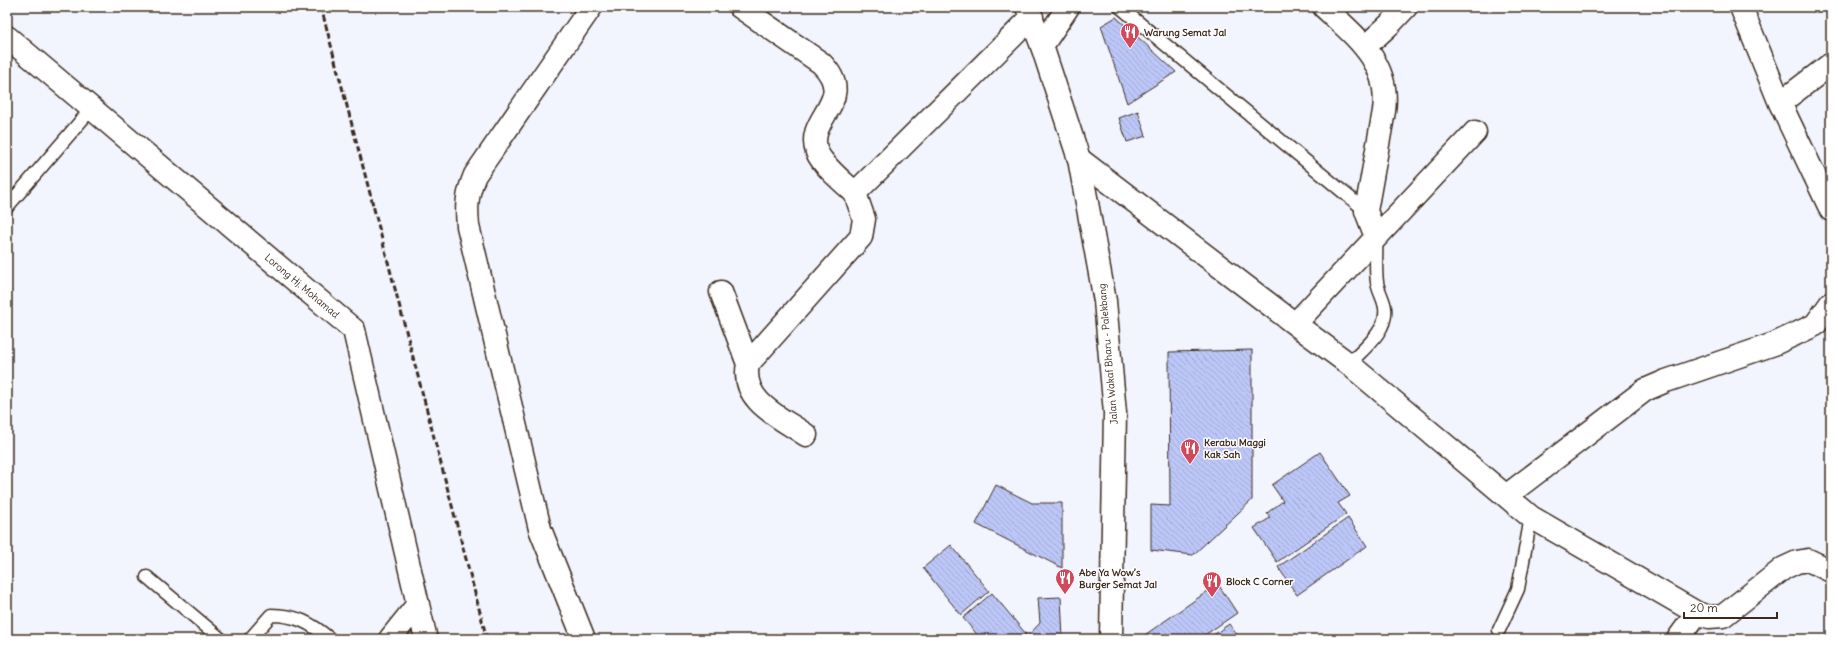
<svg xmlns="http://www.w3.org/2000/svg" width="1838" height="646" font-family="Delius,sans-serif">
<defs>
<pattern id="building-back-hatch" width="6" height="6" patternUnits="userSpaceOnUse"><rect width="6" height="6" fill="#bcc7f8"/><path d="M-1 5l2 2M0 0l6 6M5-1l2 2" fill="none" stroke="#a2abd4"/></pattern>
</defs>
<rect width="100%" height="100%" fill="#f2f4fe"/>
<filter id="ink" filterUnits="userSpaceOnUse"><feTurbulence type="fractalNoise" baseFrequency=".025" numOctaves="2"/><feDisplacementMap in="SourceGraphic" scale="8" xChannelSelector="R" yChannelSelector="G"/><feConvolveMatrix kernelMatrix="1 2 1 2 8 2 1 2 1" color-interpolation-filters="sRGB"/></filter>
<g filter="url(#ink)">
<path fill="url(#building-back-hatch)" stroke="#3b2a1e" d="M1116 17 1176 72 1127 103 1101 26Z
M1138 111 1146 136 1127 142 1119 118Z
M1252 350V500L1193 555 1151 550V505L1170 506 1169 352Z
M1320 452 1350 496 1338 503 1346 514 1277 562 1254 528 1270 518 1267 513 1283 501 1272 485Z
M996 485 1032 503H1062V568L976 524Z
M1348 518 1367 546 1297 595 1278 567Z
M951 545 989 591 961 615 923 568Z
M1218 584 1237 613 1199 639H1139Z
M992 593 1026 634 1021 639H981L963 618Z
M1061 597 1063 639H1025L1040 623 1038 598Z
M1229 624 1240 639H1208Z"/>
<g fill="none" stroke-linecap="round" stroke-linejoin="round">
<g stroke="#3b2a1e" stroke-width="15">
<path id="lane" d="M1120 7 1366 211
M7 207 92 108
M1349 364C1363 349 1388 331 1385 308 1384 299 1378 291 1377 282 1375 268 1377 252 1376 238
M147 577 221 639
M1499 630 1518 589 1531 517
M250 639 271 615C296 615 311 623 330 639"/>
</g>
<g stroke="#3b2a1e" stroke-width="25">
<path id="street" d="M740 7 821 63C859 101 804 117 817 152 823 166 844 183 855 193L1032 17
M1324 7C1355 36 1391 63 1384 111L1366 211 1376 237
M1741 7 1780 103 1831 210
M7 37 354 330 426 639
M1042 46 1068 7
M1366 46 1390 24 1406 7
M1780 103 1831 64
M1079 159 1295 324 1349 364 1531 517 1697 613 1709 617 1723 616 1784 568 1797 562 1808 560 1831 571
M721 292 748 364 861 237 864 219 855 193
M1295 324 1475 132
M748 364C740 401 780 417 806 435
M1506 496 1645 390 1666 381 1774 344 1815 325 1831 303
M390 639 418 604
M584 639 540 529 468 226C466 205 467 194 475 175L591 7
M1678 639 1697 613"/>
</g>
<g stroke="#3b2a1e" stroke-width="25">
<path id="secondary" d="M1027 7 1042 46 1079 159 1105 301 1115 413 1111 639"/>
</g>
<use href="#lane" stroke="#fff" stroke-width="12"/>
<use href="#street" stroke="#fff" stroke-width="22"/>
<use href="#secondary" stroke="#fff" stroke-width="22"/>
<path stroke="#3b2a1e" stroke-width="3" stroke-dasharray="6 3" stroke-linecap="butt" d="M321 7 487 639"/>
</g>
</g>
<defs>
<g id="restaurant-pin" transform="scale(1)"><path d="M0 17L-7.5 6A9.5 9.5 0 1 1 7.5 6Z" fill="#d1495b" stroke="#fff"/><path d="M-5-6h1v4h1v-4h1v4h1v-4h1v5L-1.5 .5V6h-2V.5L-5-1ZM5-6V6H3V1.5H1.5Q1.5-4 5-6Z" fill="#fff"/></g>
</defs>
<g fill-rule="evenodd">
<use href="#restaurant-pin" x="1130" y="32"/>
<use href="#restaurant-pin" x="1190" y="448"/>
<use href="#restaurant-pin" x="1065" y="578"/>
<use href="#restaurant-pin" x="1212" y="581"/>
</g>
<g text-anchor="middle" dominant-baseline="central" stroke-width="3" stroke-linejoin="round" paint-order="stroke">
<g font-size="10" font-weight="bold" fill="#3b2a1e" stroke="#fff" text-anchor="start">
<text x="1144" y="32">Warung Semat Jal</text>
<text x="1204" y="442">Kerabu Maggi<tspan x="1204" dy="12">Kak Sah</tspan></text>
<text x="1079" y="572">Abe Ya Wow’s<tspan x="1079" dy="12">Burger Semat Jal</tspan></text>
<text x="1226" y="581">Block C Corner</text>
</g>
<g font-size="10" fill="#3b2a1e" stroke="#fff">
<text transform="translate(302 286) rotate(40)">Lorong Hj. Mohamad</text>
<text transform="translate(1108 354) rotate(-95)">Jalan Wakaf Bharu - Palekbang</text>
</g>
</g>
<rect width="1838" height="646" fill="none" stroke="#fff" stroke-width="24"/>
<rect x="12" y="12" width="1814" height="622" fill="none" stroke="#3b2a1e" stroke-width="1.5" filter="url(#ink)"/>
<path d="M1684 612v6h93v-6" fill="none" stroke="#3b2a1e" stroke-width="2"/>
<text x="1690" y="612" font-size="12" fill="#3b2a1e" stroke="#ffffff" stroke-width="3" paint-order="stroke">20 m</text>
</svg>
